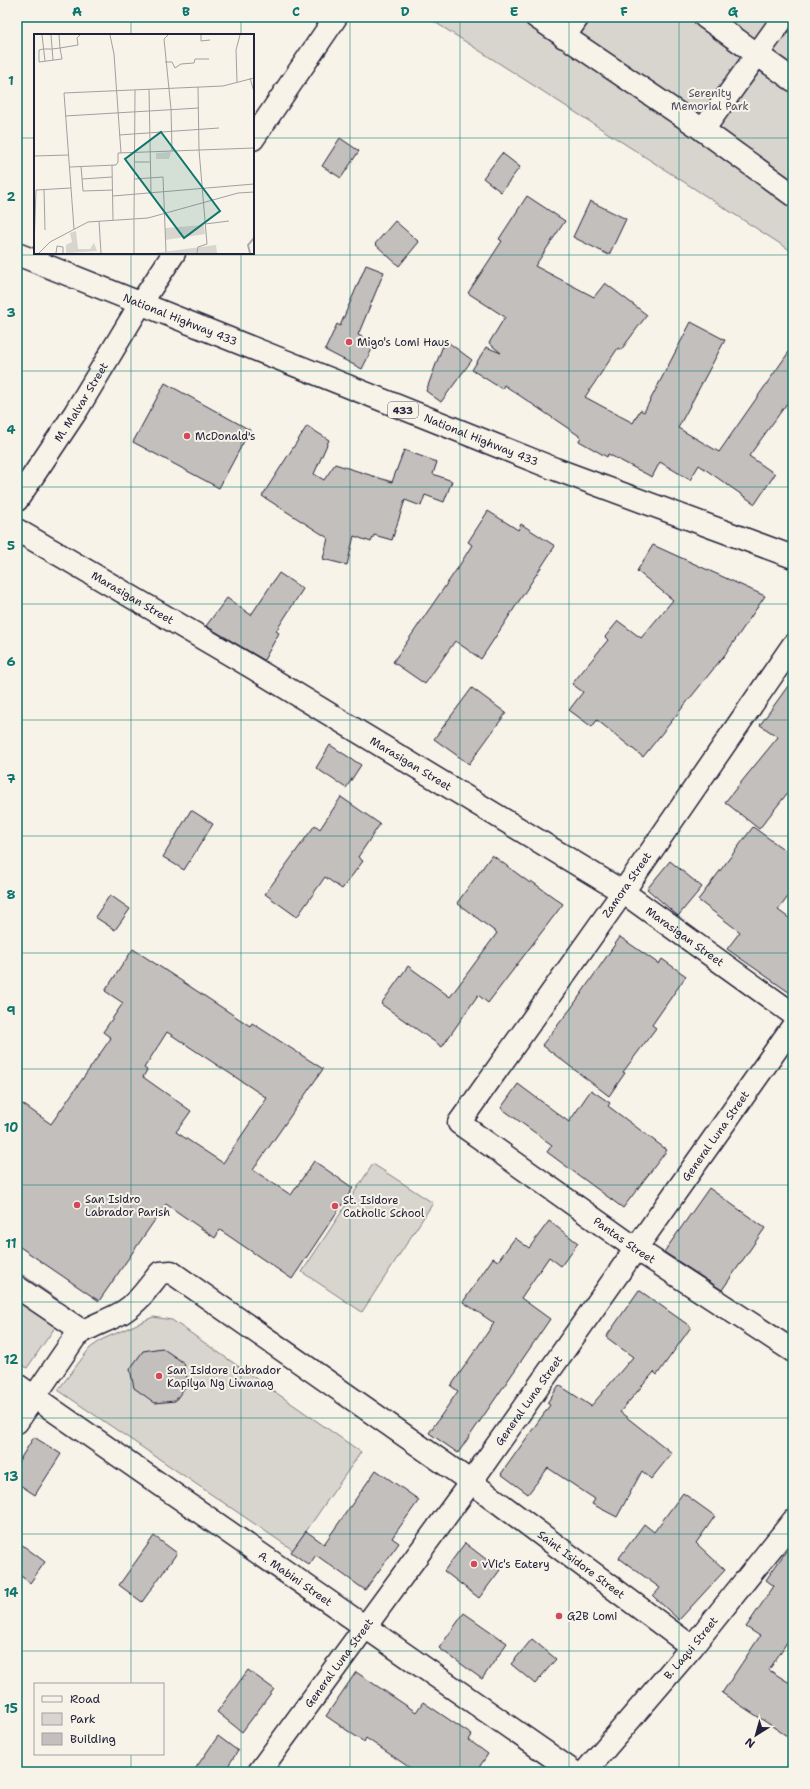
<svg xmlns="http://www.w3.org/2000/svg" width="810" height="1789" font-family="'Shantell Sans',sans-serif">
<rect width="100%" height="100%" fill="#f7f3e8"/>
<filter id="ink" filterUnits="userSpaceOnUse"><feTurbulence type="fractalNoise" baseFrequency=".025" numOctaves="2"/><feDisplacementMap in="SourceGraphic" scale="8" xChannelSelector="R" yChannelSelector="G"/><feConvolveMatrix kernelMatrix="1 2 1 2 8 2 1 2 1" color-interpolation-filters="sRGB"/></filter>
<g filter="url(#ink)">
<path fill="#d8d5cf" stroke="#7d7c85" d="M427 17H793V252Z
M373 1164 433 1203 362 1312 302 1272Z
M17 1271 69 1307 27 1368 17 1362Z
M153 1317 172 1320 361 1452 293 1550 58 1390 90 1348 103 1339Z"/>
<path fill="#c2bfbd" stroke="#22223b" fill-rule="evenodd" d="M340 138 359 151 341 178 322 166Z
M502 153 520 167 501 192 483 178Z
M527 196 565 221 535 266 594 297 605 283 647 315 621 350 618 348 585 397 633 423 640 410 644 412 691 322 725 340 678 428 719 452 793 346V395L749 456 775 474 755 504 699 465 690 480 660 462 652 477 608 454 607 457 579 441 581 437 504 385 502 389 472 370 486 347 501 353 489 343 505 317 468 293 502 241 499 239Z
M590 201 626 219 609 255 573 237Z
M395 221 419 242 399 266 375 244Z
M366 265 384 272 358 335 375 343 362 369 325 350 337 324 340 326Z
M445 340 472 360 441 402 426 391Z
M165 383 250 430 219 488 133 442Z
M307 426 329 440 314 474 324 480 335 464 392 482 404 450 437 462 433 474 452 481 444 502 425 495 421 506 405 500 392 540 374 535 371 542 354 536 347 565 323 559 328 538 262 496Z
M488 511 518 530 521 524 555 546 481 659 455 641 425 684 393 662 459 566 472 545 468 542Z
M653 545 765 596 727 652 643 757 597 720 592 727 569 710 583 692 572 684 608 640 605 637 618 621 641 638 673 600 637 571Z
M279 573 303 589 276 631 279 633 264 660 206 626 227 598 251 615Z
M793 679V786L759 829 725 802 778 737 760 725Z
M472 688 506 713 469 764 434 739Z
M330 745 361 765 346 788 316 768Z
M341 797 380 824 358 857 363 861 342 889 325 877 297 917 265 894 315 825 320 829Z
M191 810 213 824 184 870 163 857Z
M753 827 793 856V890L778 910 793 921V995L727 949 740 932 698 900Z
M492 855 530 883 531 881 563 904 488 1003 478 995 442 1047 381 1004 408 966 450 997 497 933 457 903Z
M670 861 702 887 678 916 647 889Z
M110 895 130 909 115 930 95 917Z
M620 937 659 964 662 959 686 976 652 1025 656 1028 623 1072 625 1073 609 1096 542 1045 572 1007Z
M133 949 250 1026 252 1023 323 1069 253 1170 291 1195 314 1161 353 1188 292 1279 220 1230 215 1238 166 1204 99 1301 17 1245V1100L51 1124 111 1038 103 1032 123 1003 105 991ZM167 1032 267 1098 223 1163 176 1132 191 1111 143 1077 147 1070 144 1068Z
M518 1084 569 1122 591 1090 610 1103 608 1106 667 1150 623 1208 547 1152 552 1145 501 1108Z
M709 1188 765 1228 722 1290 664 1252Z
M549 1221 578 1243 561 1266 549 1257 521 1298 550 1319 458 1453 429 1433 458 1391 451 1386 494 1323 463 1302 493 1258 498 1261 515 1238 529 1248Z
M639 1290 691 1327 657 1375 654 1372 620 1412 672 1453 651 1479 642 1471 617 1517 592 1504 595 1499 548 1468 528 1494 501 1474 550 1405 547 1403 559 1385 591 1406 633 1357 606 1337Z
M162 1348 184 1363 188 1383 175 1401 155 1403 134 1388 130 1369 143 1351Z
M34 1437 61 1454 35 1495 17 1483V1464Z
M376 1470 419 1500 392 1538 399 1543 365 1590 316 1555 309 1565 291 1552 306 1531 324 1544Z
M683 1493 715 1516 696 1543 725 1570 679 1620 653 1596 660 1588 619 1558 644 1524 654 1532Z
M154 1536 177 1553 142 1602 119 1585Z
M17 1541 45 1562 30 1583 17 1573Z
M793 1541V1633L769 1670 793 1685V1740L722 1693 760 1636 746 1627 774 1586 766 1580Z
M465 1543 500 1570 479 1598 444 1571Z
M464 1613 507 1643 482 1679 439 1648Z
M532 1639 556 1659 535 1684 511 1664Z
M248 1670 274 1689 242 1732 217 1712Z
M356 1672 416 1712 423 1702 472 1735 469 1740 488 1754 476 1772H416L366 1738 364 1742 326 1716Z
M218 1736 238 1751 224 1772H193Z"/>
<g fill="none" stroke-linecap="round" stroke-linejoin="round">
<g stroke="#22223b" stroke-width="25">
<g id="minor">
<path d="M536 17 703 130 793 195"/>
<path d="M705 17 793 80"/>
<path d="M564 37 578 17"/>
<path d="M703 130 784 17"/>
<path d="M253 139 336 17"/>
<path id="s1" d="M17 500 75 413 141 303 174 253"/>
<path id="s2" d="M17 530 250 666 623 892 793 1014"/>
<path id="s3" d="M793 645 623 892 459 1123 635 1248 793 1351"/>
<path d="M17 1287 82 1331"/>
<path id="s4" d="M17 1385 574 1772"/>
<path id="s5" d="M17 1422 76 1336C91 1325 108 1321 123 1312 139 1302 148 1287 160 1273L171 1272 471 1482 692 1647"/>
<path id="s6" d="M259 1772 471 1482 793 1026"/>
<path id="s7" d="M585 1772 692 1647 793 1521"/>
</g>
</g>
<g stroke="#22223b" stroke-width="25">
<g id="major">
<path id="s8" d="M17 254 555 469 793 557"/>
</g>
</g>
<use href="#minor" stroke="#f7f3e8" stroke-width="22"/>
<use href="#major" stroke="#f7f3e8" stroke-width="22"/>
</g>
</g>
<path fill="none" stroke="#0f766e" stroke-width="1" stroke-opacity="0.55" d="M131 17V35M241 17V35M350 17V1772M460 17V1772M569 17V1772M679 17V1772M17 138H35M253 138H793M131 253V1684M241 253V1772M17 255H793M17 371H793M17 487H793M17 604H793M17 720H793M17 836H793M17 953H793M17 1069H793M17 1185H793M17 1302H793M17 1418H793M17 1534H793M17 1651H793M131 1754V1772"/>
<g fill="#d1495b" stroke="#f7f3e8" stroke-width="1.5">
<circle cx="349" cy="342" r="4"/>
<circle cx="187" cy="436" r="4"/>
<circle cx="77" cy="1205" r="4"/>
<circle cx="335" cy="1206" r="4"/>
<circle cx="159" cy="1376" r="4"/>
<circle cx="474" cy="1564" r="4"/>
<circle cx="559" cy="1616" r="4"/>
</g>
<g text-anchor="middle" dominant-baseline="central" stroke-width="4" stroke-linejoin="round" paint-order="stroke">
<rect fill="#f7f3e8" stroke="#62616f" stroke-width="1" x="388" y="402" width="30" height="16" rx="3"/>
<g font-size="10" font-weight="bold" fill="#22223b">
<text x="403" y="410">433</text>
</g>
<g font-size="11" fill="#504f60" stroke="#f7f3e8">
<text x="710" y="93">Serenity<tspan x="710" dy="13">Memorial Park</tspan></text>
</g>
<g font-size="11" fill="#22223b" stroke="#f7f3e8">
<text stroke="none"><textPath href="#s8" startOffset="176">National Highway 433</textPath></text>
<text stroke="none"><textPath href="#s1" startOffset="117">M. Malvar Street</textPath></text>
<text stroke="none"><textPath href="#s8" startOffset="500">National Highway 433</textPath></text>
<text stroke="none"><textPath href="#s2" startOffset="134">Marasigan Street</textPath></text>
<text stroke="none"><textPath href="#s2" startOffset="458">Marasigan Street</textPath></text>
<text transform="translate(627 885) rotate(-55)">Zamora Street</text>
<text stroke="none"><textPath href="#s2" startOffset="782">Marasigan Street</textPath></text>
<text stroke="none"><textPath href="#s6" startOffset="783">General Luna Street</textPath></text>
<text stroke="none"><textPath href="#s3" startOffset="786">Pantas Street</textPath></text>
<text stroke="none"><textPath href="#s6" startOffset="459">General Luna Street</textPath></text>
<text stroke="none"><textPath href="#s5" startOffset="726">Saint Isidore Street</textPath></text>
<text stroke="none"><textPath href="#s4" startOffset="339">A. Mabini Street</textPath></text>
<text stroke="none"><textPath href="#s7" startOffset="163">B. Laqui Street</textPath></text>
<text stroke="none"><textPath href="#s6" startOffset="135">General Luna Street</textPath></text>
</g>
<g font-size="11" fill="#22223b" stroke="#f7f3e8" text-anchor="start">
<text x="357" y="342">Migo's Lomi Haus</text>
<text x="195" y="436">McDonald's</text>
<text x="85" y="1199">San Isidro<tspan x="85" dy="13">Labrador Parish</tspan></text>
<text x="343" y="1200">St. Isidore<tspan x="343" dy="13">Catholic School</tspan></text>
<text x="167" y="1370">San Isidore Labrador<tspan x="167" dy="13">Kapilya Ng Liwanag</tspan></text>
<text x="482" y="1564">vVic's Eatery</text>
<text x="567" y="1616">G2B Lomi</text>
</g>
</g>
<g transform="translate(34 34)">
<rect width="220" height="220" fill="#f7f3e8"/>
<path d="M137 118 135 125H122V119ZM170 191 171 200 131 206V194ZM42 197 44 215H56L60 209 63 217 32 219V211L38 208 36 199ZM182 211 183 219H121Z" fill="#d8d5cf"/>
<path fill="none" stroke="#aeabad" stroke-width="2" d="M216 219 214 211 220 204"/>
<path fill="none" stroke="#a29fa3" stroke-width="1" d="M8 1 11 27M17 1 19 26M25 1 26 14 28 25 5 28V16L9 15H18L26 14 44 11 43 4 46 1M76 1 80 20 87 119M134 1 130 5 137 75 138 117M167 1V7L176 6M131 28H138L141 34 147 30 160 29 161 25H175M216 44 220 58M203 48 202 16 206 1M115 55 117 159M31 82 165 74M85 101 185 94M0 122 35 121M101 128H116M78 131 79 186M47 132 49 157 79 156M36 133 82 131 84 128V119L220 114M48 145 78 143M100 145 129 143 132 218M10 155 11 196M2 156 37 154M79 162 220 150M100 186 101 56M65 187 67 219M171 190 195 187M40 195 30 59 189 52 220 44M0 213 2 156M5 219 16 208 54 188 114 184 204 159 220 158M22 219 23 212 29 213V219M100 219V186M163 219 164 213 173 210 165 116 164 53"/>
<path fill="#0f766e" fill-opacity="0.15" stroke="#0f766e" stroke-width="2" d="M127 98 186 177 150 204 91 125Z"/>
<rect width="220" height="220" fill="none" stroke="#22223b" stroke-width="2"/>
</g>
<rect width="810" height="1789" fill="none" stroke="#f7f3e8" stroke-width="44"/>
<rect x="34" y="1683" width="130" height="72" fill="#f7f3e8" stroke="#a29fa3"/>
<rect x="42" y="1696" width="20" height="6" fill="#f7f3e8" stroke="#a29fa3"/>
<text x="70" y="1703" font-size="12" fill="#22223b">Road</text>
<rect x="42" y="1713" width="20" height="12" fill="#d8d5cf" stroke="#a29fa3"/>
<text x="70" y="1723" font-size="12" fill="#22223b">Park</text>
<rect x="42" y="1733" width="20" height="12" fill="#c2bfbd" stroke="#a29fa3"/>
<text x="70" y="1743" font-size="12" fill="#22223b">Building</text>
<g transform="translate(756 1735) rotate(217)" stroke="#f7f3e8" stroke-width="3" paint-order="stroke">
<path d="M0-3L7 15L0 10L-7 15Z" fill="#22223b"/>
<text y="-6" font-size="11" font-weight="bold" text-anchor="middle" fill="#22223b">N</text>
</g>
<rect x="22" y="22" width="766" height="1745" fill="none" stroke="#0f766e" stroke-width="1.5"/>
<g font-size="13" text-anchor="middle" font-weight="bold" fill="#0f766e">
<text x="77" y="16">A</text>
<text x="186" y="16">B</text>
<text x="296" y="16">C</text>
<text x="405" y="16">D</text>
<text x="514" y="16">E</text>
<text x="624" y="16">F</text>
<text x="733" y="16">G</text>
<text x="11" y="85">1</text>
<text x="11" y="201">2</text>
<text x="11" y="317">3</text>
<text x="11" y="434">4</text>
<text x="11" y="550">5</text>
<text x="11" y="666">6</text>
<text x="11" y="783">7</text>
<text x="11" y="899">8</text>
<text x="11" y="1015">9</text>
<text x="11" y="1132">10</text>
<text x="11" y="1248">11</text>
<text x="11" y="1364">12</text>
<text x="11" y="1481">13</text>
<text x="11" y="1597">14</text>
<text x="11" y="1713">15</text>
</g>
</svg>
